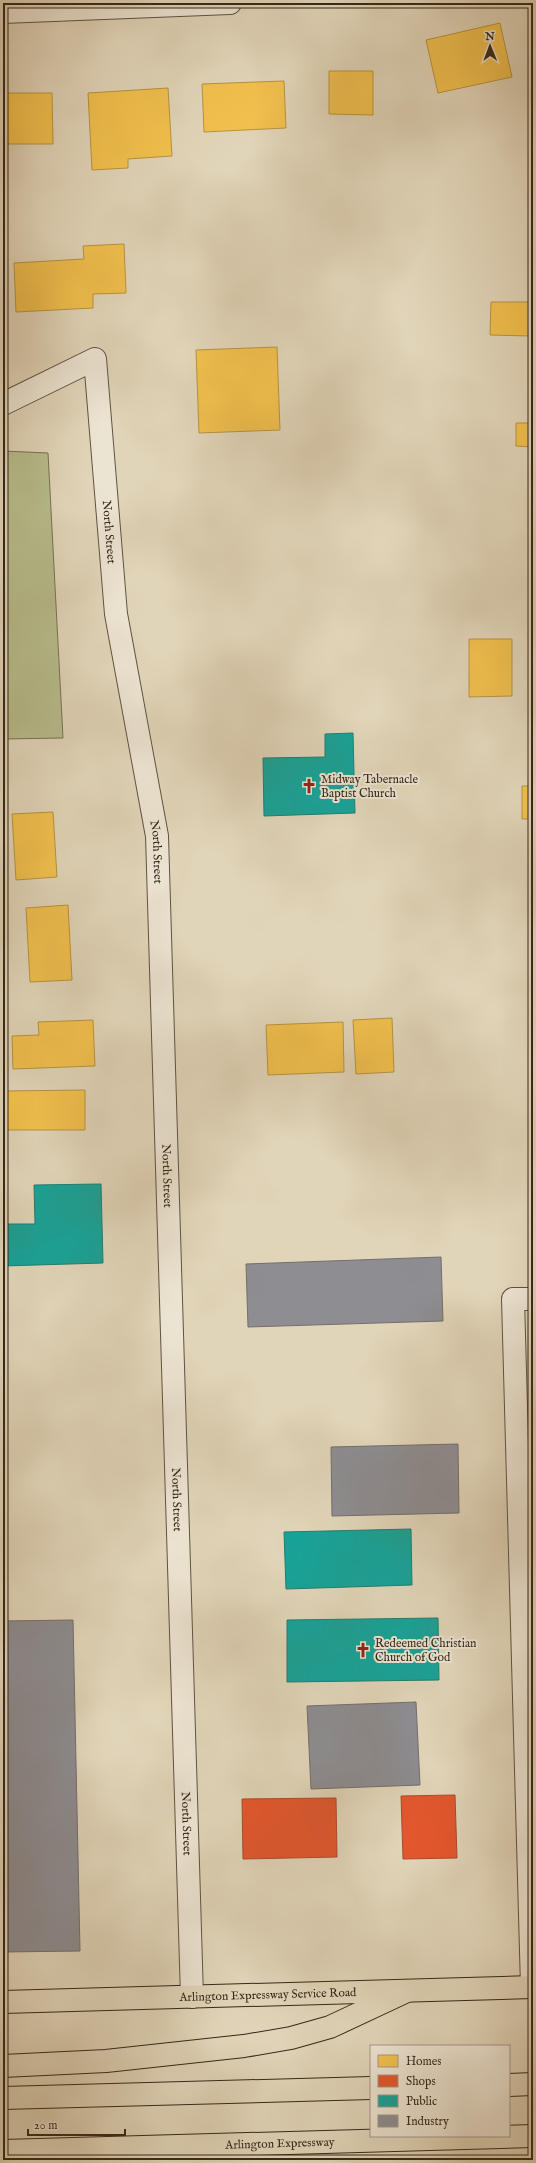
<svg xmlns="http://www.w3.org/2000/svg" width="536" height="2163" font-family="'IM FELL English',serif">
<rect width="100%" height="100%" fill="#e1d5b9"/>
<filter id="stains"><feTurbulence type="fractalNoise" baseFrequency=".005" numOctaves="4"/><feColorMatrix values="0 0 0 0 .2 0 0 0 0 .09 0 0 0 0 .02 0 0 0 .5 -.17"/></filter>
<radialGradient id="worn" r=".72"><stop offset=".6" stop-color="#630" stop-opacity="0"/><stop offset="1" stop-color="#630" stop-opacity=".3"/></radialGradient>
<path fill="#b7bc8c" stroke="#767252" d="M3 451 48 453 63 738 3 739Z"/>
<path fill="#f2c14e" stroke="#b9933e" d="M500 23 512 77 438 93 426 40Z
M329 71H373V115L329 114Z
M284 81 286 128 204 132 202 84Z
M168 88 172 156 128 159V168L92 170 88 93Z
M3 93H52L53 144H3Z
M124 244 126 293 93 294V308L16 312 14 263 84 259 83 246Z
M491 302H533V376H529L530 336 490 335Z
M277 347 280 430 199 433 196 350Z
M516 423H533V447L516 446Z
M469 639H512V696L469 697Z
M522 786H533V819H522Z
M53 812 57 877 16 880 12 814Z
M68 905 72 980 30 982 26 908Z
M392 1018 394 1072 356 1074 353 1020Z
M93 1020 95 1066 13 1069 12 1036 39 1035 38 1022Z
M343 1022 344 1072 268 1075 266 1025Z
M85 1090V1130H3V1091Z"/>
<path fill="#e4572e" stroke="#b04928" d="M455 1795 457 1858 403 1859 401 1796Z
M336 1798 337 1857 243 1859 242 1799Z"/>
<path fill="#17a398" stroke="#207e72" d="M353 733 355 813 264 816 263 758 325 757V734Z
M101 1184 103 1263 3 1266V1224H35L34 1185Z
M411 1529 412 1585 286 1589 284 1532Z
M438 1618 439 1680 287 1682V1620Z"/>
<path fill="#8d8d92" stroke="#736e6e" d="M441 1257 443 1321 248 1327 246 1264Z
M458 1444 459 1513 332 1516 331 1447Z
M73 1620 80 1951 3 1952V1621Z
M416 1702 420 1785 311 1789 307 1706Z"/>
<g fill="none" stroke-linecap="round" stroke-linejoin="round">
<g stroke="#605241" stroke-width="24">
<g id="minor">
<path d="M3 12 230 3"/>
<path id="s1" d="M3 404 95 359 116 614 157 836 192 1997"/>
<path d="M532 1987 513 1299H533"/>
</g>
</g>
<g stroke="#352719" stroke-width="24">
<g id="major">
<path id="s2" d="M3 2002 533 1987"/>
</g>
</g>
<g stroke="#352719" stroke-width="24">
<g id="highway">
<path d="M3 2066 106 2061 244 2046 291 2038 330 2027 407 1991"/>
<path d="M509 2085 533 2084"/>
<path d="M3 2098 371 2088"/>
<path id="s3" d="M3 2151 533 2136"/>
</g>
</g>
<use href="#minor" stroke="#ece4d2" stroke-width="22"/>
<use href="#major" stroke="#e1d5b9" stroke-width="22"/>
<use href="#highway" stroke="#e1d5b9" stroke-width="22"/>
</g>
<defs>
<g id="church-bare" transform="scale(1.2)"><path d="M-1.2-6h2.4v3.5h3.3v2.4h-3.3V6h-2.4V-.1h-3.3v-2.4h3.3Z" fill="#8f2418" stroke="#ece4d2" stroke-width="2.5" paint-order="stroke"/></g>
</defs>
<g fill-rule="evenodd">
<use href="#church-bare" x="309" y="786"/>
<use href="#church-bare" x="363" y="1650"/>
</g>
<g text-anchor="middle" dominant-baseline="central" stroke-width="4" stroke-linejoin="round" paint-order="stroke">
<g font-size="12" fill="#352719" stroke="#ece4d2">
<text stroke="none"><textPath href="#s1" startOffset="276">North Street</textPath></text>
<text stroke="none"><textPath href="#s1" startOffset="600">North Street</textPath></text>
<text stroke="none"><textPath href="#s1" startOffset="924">North Street</textPath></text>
<text stroke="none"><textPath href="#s1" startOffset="1248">North Street</textPath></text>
<text stroke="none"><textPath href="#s1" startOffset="1572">North Street</textPath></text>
<text stroke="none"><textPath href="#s2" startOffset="265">Arlington Expressway Service Road</textPath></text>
<text stroke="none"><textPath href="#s3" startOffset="277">Arlington Expressway</textPath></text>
</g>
<g font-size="12" fill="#352719" stroke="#ece4d2" text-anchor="start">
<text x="321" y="779">Midway Tabernacle<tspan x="321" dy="14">Baptist Church</tspan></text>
<text x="375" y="1643">Redeemed Christian<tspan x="375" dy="14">Church of God</tspan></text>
</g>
</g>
<rect width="536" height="2163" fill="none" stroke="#e1d5b9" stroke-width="16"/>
<rect x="4" y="4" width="528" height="2155" fill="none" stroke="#352719" stroke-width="2"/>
<rect x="8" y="8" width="520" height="2147" fill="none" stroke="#352719"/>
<rect x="370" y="2045" width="140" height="92" fill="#ece4d2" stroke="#a39888"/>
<rect x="378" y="2055" width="20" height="12" fill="#f2c14e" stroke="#a39888"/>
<text x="406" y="2065" font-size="12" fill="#352719">Homes</text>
<rect x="378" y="2075" width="20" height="12" fill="#e4572e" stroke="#a39888"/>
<text x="406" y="2085" font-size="12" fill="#352719">Shops</text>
<rect x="378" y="2095" width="20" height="12" fill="#17a398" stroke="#a39888"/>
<text x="406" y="2105" font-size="12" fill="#352719">Public</text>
<rect x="378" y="2115" width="20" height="12" fill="#8d8d92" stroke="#a39888"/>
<text x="406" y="2125" font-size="12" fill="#352719">Industry</text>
<g transform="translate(490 46) rotate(359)" stroke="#ece4d2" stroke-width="3" paint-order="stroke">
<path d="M0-3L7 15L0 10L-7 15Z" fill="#352719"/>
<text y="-6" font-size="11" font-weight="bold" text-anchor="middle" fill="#352719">N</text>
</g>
<path d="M28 2129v6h97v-6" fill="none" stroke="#352719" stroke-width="2"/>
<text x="34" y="2129" font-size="12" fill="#352719" stroke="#ece4d2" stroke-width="3" paint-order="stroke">20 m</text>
<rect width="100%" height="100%" filter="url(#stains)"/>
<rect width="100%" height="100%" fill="url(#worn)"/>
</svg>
